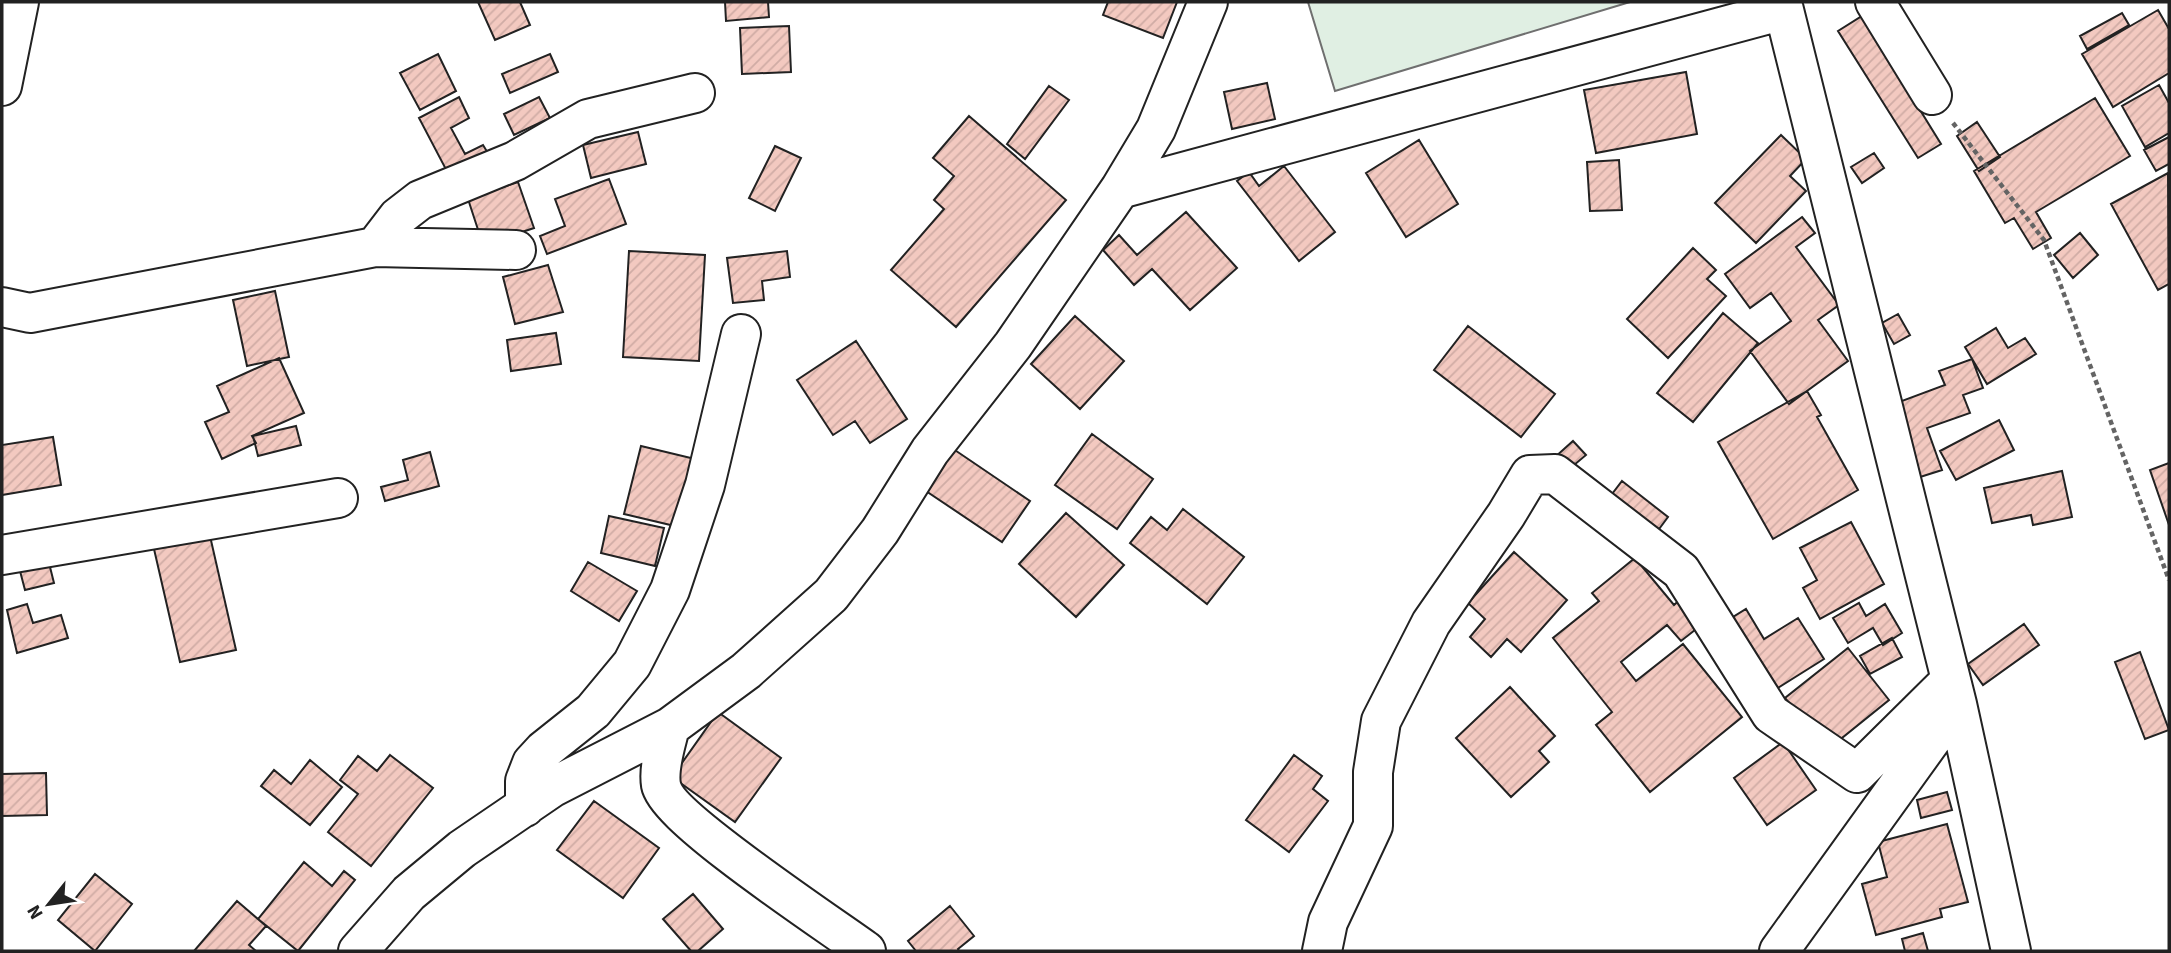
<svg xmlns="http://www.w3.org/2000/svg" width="2171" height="953" font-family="'Source Sans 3',sans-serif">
<defs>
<pattern id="building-hatch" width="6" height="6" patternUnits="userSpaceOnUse" patternTransform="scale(1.75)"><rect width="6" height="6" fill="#f3c9c0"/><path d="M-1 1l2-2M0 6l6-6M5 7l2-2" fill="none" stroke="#d0aca5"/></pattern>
</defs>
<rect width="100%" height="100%" fill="#fff"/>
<path fill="#e0efe3" stroke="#6f6f6f" stroke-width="2" d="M1308 2H1630L1335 91Z"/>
<path fill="url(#building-hatch)" stroke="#222" stroke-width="2" d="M478 2H520L530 25 495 40Z
M725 2H768L769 17 726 21Z
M1108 2H1177L1163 38 1103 15Z
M2158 10 2169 29V73L2113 107 2082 54Z
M2122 13 2129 25 2087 49 2080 36Z
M1862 16 1941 144 1918 158 1838 31Z
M789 26 791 72 742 74 740 28Z
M438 54 456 91 420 110 400 73Z
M550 54 558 72 510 93 502 74Z
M1686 72 1697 134 1596 153 1584 90Z
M1267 83 1275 119 1232 129 1224 92Z
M2159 85 2169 103V133L2145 147 2122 106Z
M1049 86 1069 100 1025 159 1007 144Z
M459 97 469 118 451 128 465 154 483 145 491 158 451 179 419 118Z
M539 97 550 118 514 135 504 114Z
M2095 98 2130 156 2036 212 2051 238 2033 249 2014 218 2005 223 1974 171Z
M969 116 1066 200 956 327 891 270 944 209 934 200 954 176 933 158Z
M1977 122 2000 157 1979 171 1957 136Z
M638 132 646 164 591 178 583 145Z
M1781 135 1806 159 1790 176 1806 191 1756 243 1715 203Z
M2169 137V164L2156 171 2144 150Z
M1419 140 1458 204 1406 237 1366 173Z
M775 146 801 158 775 211 749 198Z
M1874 153 1884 168 1862 183 1851 167Z
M1619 160 1622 210 1590 211 1587 162Z
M1284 166 1335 232 1299 261 1237 181 1249 172 1259 186Z
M2168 173 2169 284 2158 290 2111 204Z
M609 179 626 224 547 254 540 236 565 226 555 199Z
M518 182 534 228 483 245 468 199Z
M1186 212 1237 268 1190 310 1152 269 1134 285 1103 250 1119 235 1137 255Z
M1802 217 1815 233 1796 247 1839 305 1818 320 1848 361 1789 404 1750 351 1791 321 1771 293 1750 308 1725 274Z
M2080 233 2098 255 2073 278 2054 255Z
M1693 248 1716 270 1707 279 1726 296 1668 358 1627 319Z
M629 251 705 255 699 361 623 357Z
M787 251 790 277 762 281 764 300 733 303 727 258Z
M548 265 563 312 515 324 503 277Z
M275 291 289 357 247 366 233 300Z
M1723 313 1758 343 1693 422 1657 393Z
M1898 314 1910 335 1894 344 1882 323Z
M1075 316 1124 361 1080 409 1031 364Z
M1468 326 1555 394 1521 437 1434 370Z
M1996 328 2008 348 2025 338 2036 354 1987 384 1965 347Z
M556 333 561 364 511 371 507 340Z
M856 341 907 419 870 443 855 421 833 435 797 380Z
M279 358 304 413 252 436 256 443 222 459 205 422 229 412 217 386Z
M1972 359 1983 388 1963 395 1970 413 1927 428 1942 470 1917 478 1891 405 1945 385 1939 371Z
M1807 391 1821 415 1817 417 1858 490 1773 539 1718 442Z
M1999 420 2014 450 1956 480 1940 451Z
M296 426 301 445 258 456 253 436Z
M1092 434 1153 479 1117 529 1055 485Z
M53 437 61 485 2 495V445Z
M1573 441 1586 455 1567 471 1554 458Z
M943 442 1030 501 1002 542 914 483Z
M641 446 695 459 679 527 624 514Z
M430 452 439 486 385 501 381 487 408 480 403 460Z
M2169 463V525L2150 470Z
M2062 471 2072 517 2033 525 2031 515 1992 523 1984 488Z
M1622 481 1668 517 1656 533 1609 498Z
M1183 509 1244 557 1207 604 1130 543 1151 517 1167 530Z
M1066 513 1124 565 1076 617 1019 564Z
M609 516 664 528 655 566 601 553Z
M1851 522 1884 584 1820 619 1803 588 1817 580 1800 548Z
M210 536 236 650 180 662 154 549Z
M1514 552 1567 600 1521 652 1507 639 1491 657 1470 637 1485 619 1468 603Z
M1635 558 1674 605 1684 596 1705 622 1681 641 1667 625 1621 662 1636 681 1683 644 1742 717 1650 792 1596 725 1612 712 1553 638 1599 601 1592 593Z
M588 562 637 591 619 621 571 591Z
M49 563 54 583 25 590 20 571Z
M1859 603 1866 616 1885 604 1902 633 1883 645 1873 628 1848 643 1833 618Z
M27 604 33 623 61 615 68 638 17 653 7 610Z
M1746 609 1764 639 1798 618 1824 659 1773 691 1728 620Z
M2024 624 2039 645 1983 685 1968 664Z
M1892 638 1902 657 1870 674 1860 656Z
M1848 648 1889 700 1827 750 1785 698Z
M2140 652 2169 730 2145 739 2115 662Z
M1510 687 1555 736 1539 751 1549 762 1511 797 1456 738Z
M718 712 781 758 735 822 672 777Z
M1783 742 1816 790 1767 825 1734 778Z
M390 755 433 788 371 866 328 832 358 794 340 780 358 756 377 771Z
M1294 755 1322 776 1313 789 1328 801 1289 852 1246 820Z
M310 760 342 787 310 825 261 786 274 770 291 784Z
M46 773 47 815 2 816V774Z
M1947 792 1952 810 1921 818 1917 800Z
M594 801 659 848 623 898 557 850Z
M1947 824 1968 902 1940 909 1942 917 1876 935 1862 884 1887 877 1878 842Z
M304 862 332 886 344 871 355 880 298 951 258 919Z
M95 874 132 904 95 951 58 920Z
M693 894 723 929 698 951H691L663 919Z
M237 901 266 926 249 945 256 951H194Z
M950 906 974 936 958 949 959 951H916L908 941Z
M1923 933 1928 951H1905L1902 939Z"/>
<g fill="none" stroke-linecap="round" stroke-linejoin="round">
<g stroke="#222" stroke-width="42">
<path id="minor" d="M1875 2 1932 95
M1784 10 1957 704 2011 951
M2 86 19 2
M1120 189 1784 10 1781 2
M375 247 398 217 420 200 515 161 588 119 695 93
M2 307 30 313 375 247 516 250
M2 555 338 498
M670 727C666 744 658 767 661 785 667 818 832 926 866 951
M525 807V781L532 763 544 750 593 711 632 664 670 590 705 485 741 334
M358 951 409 893 462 849 553 787 670 727 746 671 831 595 880 531 930 451 1013 345 1120 189 1156 129 1208 2
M1322 951 1328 922 1373 826V772L1381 721 1431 623 1506 515 1530 475 1555 474 1681 571 1771 714 1857 773 1951 680
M1779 951 1957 704"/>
</g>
<path stroke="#646464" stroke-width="4.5" stroke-dasharray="5 3.5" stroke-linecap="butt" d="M1953 123 2044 240 2169 580"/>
<use href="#minor" stroke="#fff" stroke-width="38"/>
</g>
<rect width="2171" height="953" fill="none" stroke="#222222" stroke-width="7"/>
<g transform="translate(49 904) rotate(240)" stroke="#ffffff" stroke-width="5" paint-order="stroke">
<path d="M0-5L12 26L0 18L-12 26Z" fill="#222222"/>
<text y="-10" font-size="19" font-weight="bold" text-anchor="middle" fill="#222222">N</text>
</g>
</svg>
